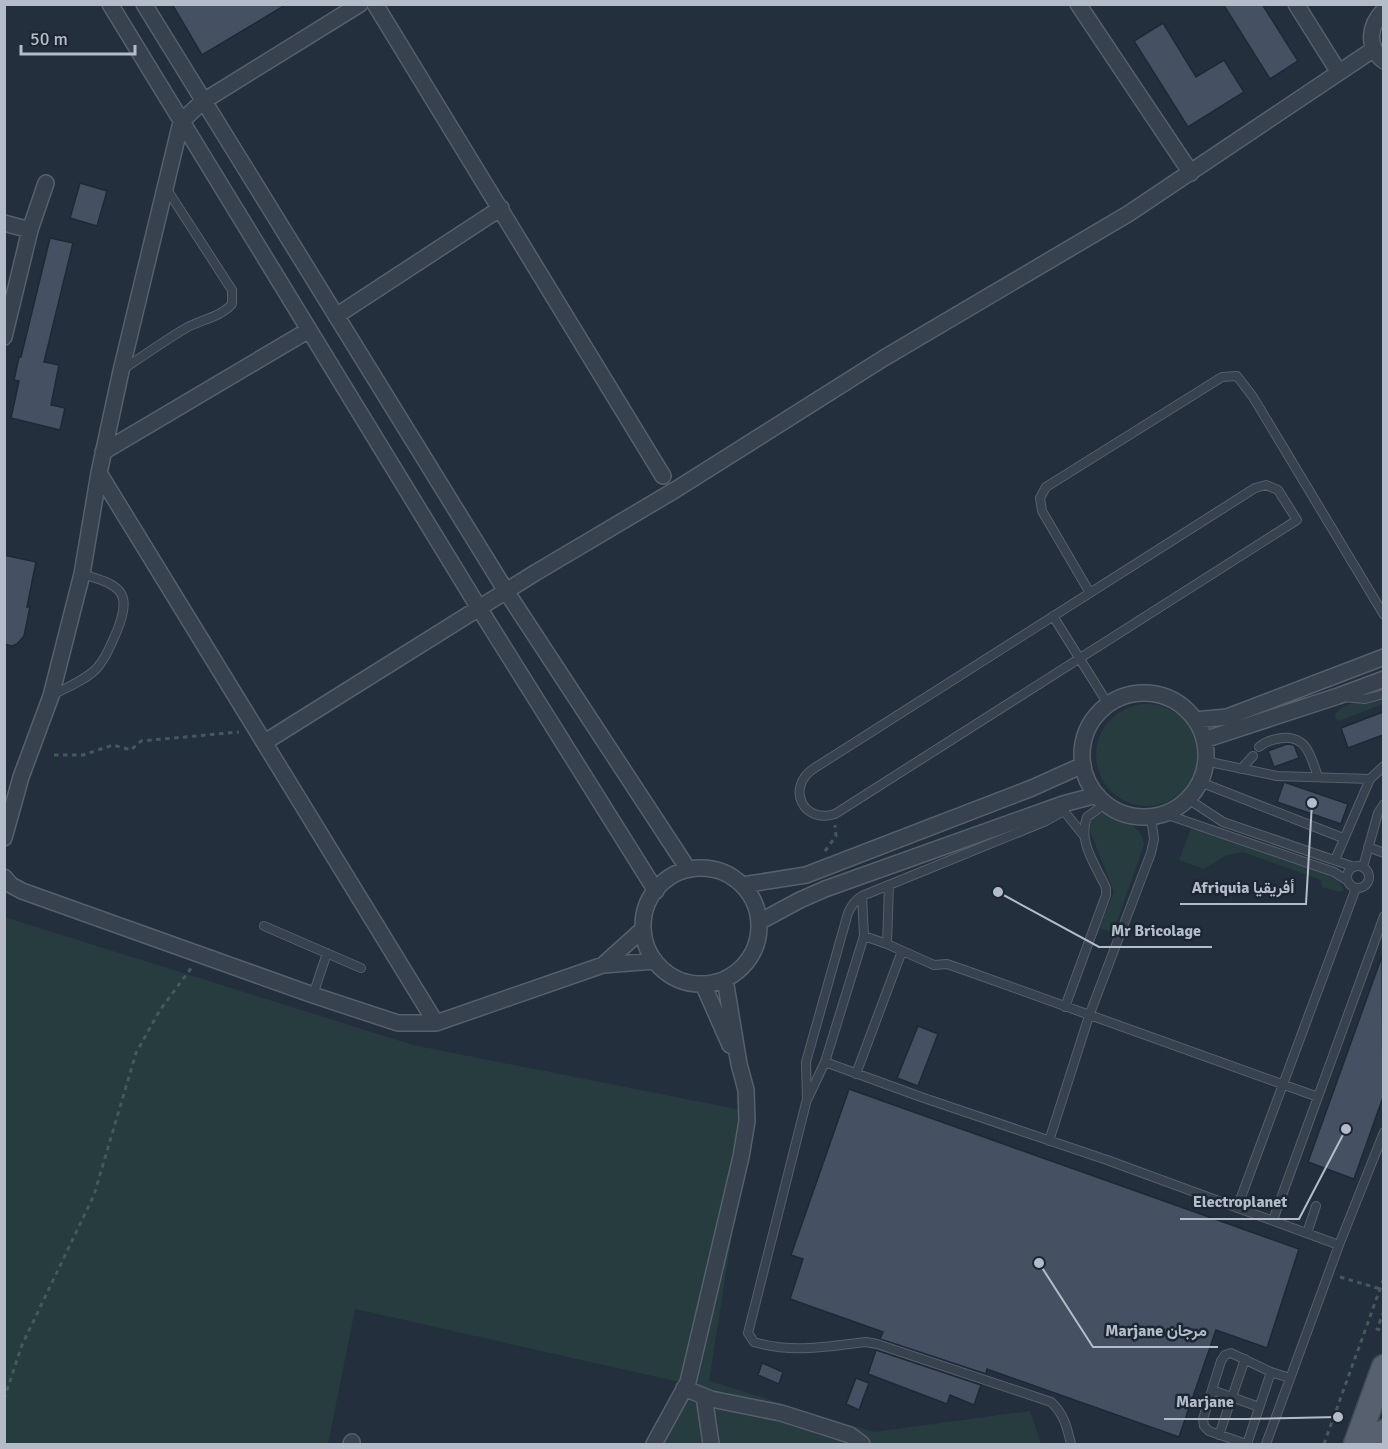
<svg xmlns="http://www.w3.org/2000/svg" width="1388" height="1449" font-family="Signika,Vazirmatn,sans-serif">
<rect width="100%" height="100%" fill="#242f3e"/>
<path fill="#263c3f" d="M1383 698V704L1339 721 1336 719 1335 714C1347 699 1367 703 1383 698Z
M1096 755a51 51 0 1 1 102 0a51 51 0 1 1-102 0Z
M1104 812C1120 818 1143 825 1144 845L1113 933 1099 928 1114 892 1088 826 1092 817Z
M1192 826 1320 872C1329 876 1341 880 1344 890L1340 892 1322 887 1321 880 1243 852 1227 855 1204 869 1179 860Z
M4 917 413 1045 751 1112 709 1381 874 1432 1030 1411 1041 1444H660L684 1383 355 1309 328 1444H5Z"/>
<path fill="#455162" stroke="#1f2835" stroke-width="1.5" d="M172 4H287L202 55Z
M1223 4H1262L1298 61 1270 79Z
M1163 23 1196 77 1224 60 1244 92 1188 127 1134 41Z
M80 183 107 191 97 226 70 218Z
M50 238 73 243 44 362 59 365 51 405 65 408 60 430 11 418 19 381 14 380 19 357H21Z
M4 555 36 562 27 607H30L24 636 17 644 12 646 4 644Z
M1383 712V735L1348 748 1341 728Z
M1287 744 1294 745 1299 758 1274 767 1268 751Z
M1284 782 1348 804 1341 824 1277 802Z
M1382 956 1383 1097 1354 1179 1308 1162Z
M918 1026 938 1034 918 1086 897 1078Z
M849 1089 1299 1249 1267 1348 1216 1330 1179 1437 987 1369 986 1374 880 1339 883 1332 790 1299 803 1259 791 1255Z
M876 1350 981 1385 974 1405 950 1395 947 1404 868 1374Z
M762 1363 783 1372 779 1384 758 1375Z
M856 1378 869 1383 859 1410 846 1404Z"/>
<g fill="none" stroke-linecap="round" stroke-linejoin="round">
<g stroke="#565f6c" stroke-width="10">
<path id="lane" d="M122 370C143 356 164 341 186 328 200 320 221 317 232 304V290L166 188
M1266 485 1278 490 1297 520 835 814C803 824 786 788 813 769L1255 488Z
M1090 593 1042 511 1040 498 1046 487 1222 377 1237 376 1253 397 1384 615
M1053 616 1108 704
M53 695C67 687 86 680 97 668 107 657 111 644 117 631 133 591 120 585 82 574
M1342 697 1365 699 1384 694
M1259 747C1265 742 1273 739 1282 738 1307 735 1311 757 1318 777
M1205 761 1277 776 1370 779
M1241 769 1253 756
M1200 782 1343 838
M1188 799 1223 822 1354 867
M1063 805 1064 811 1046 821 862 896C855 900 852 905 848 913L806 1062 807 1099 748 1333 754 1342C793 1354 827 1346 866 1342L877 1344 1051 1402C1064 1414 1067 1427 1071 1444
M1064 811 1084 836
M1165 814 1334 872 1348 881
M1368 847 1384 853
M1335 860 1370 779 1384 766
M1347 877a11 11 0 1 1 22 0a11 11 0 1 1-22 0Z
M1363 867 1378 813 1384 804
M264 926 361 968
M864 936 887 944 934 965 947 964 970 972 1318 1097
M887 944 889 885
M313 995 327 953
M1065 1007 1106 895V888C1097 867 1077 842 1087 817L1106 803
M825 1062 921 1097 1107 1160 1339 1245 1266 1444
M856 1074 902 951
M808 1098 825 1062 864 936 862 896
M1049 1141 1089 1016 1151 853 1154 839 1151 817
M1237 1208 1356 888
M1273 1220 1384 916
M1307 1233 1316 1206
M1339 1245 1384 1132
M1212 1390 1259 1407
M1219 1435 1245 1359
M1246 1444 1209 1431 1204 1426 1203 1419 1221 1361 1225 1355 1231 1353 1271 1372 1290 1378
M1247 1444 1271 1372"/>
</g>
<g stroke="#565f6c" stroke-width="18">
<path id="street" d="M110 4 479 608 656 891
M144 4 506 591 688 869
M375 4 663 476
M1078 4 1191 173
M1296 4 1338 71
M1384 10C1369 25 1366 47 1384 61
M4 223 30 230
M336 316 501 208
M4 337 30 230 46 183
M103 452 309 330
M99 473 436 1023
M1082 755a62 62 0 1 1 124 0a62 62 0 1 1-124 0Z
M1195 720 1227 717 1384 657
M1204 740 1338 696 1384 679
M265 742 535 573 675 490 884 358 1128 214 1374 49
M4 838 21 777 51 696 82 574 99 473 121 371 181 122 202 102 360 4
M643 926a58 58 0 1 1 116 0a58 58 0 1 1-116 0Z
M4 877 11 885 22 891 313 995 398 1023H436L603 965 655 961
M743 885 806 875 1032 788 1083 765
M759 922 800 900 825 889 1063 804 1097 795
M603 965 643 929
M703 984 730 1045
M684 1388 711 1399 781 1413 850 1435 862 1444
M704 1396 711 1444
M351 1444 352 1442
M654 1444 688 1382 741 1157 747 1121 746 1090 739 1064 725 979"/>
</g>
<g stroke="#414a57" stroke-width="27">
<path id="primary" d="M1356 1444 1384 1367
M1379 1444 1384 1432"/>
</g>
<path stroke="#44595c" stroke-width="3" stroke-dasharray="4.5 4.5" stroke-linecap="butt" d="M54 755H83L113 745 131 750 141 741 239 732
M825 851 836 836 835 825
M1340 1277 1384 1290
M1384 1311 1377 1329 1384 1331
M4 1399 22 1345 94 1195 136 1053 160 1010 192 967
M1324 1444 1384 1278"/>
<use href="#lane" stroke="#38414e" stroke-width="8"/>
<use href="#street" stroke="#38414e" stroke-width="15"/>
<use href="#primary" stroke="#56606e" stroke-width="24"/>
</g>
<path fill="none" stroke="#b4bcc9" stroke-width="2" d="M1312 803L1306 904H1180M998 892L1099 947H1212M1346 1129L1299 1219H1180M1039 1263L1093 1347H1218M1338 1417L1246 1419H1164"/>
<g fill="#b4bcc9" stroke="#1d2633" stroke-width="2">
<circle cx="1312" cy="803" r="6"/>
<circle cx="998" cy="892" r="6"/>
<circle cx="1346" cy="1129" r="6"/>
<circle cx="1039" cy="1263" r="6"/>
<circle cx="1338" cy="1417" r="6"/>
</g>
<g font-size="16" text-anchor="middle" font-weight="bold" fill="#b4bcc9" stroke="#1d2633" stroke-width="5" stroke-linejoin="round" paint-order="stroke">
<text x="1243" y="893">Afriquia أفريقيا</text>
<text x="1156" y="936">Mr Bricolage</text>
<text x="1240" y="1207">Electroplanet</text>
<text x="1156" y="1336">Marjane مرجان</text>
<text x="1205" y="1407">Marjane</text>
</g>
<rect width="1388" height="1449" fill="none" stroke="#b4bcc9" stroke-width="12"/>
<path d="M21 45v9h114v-9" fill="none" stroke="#b4bcc9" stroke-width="3"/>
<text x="30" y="45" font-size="18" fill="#b4bcc9" stroke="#1d2633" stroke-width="4.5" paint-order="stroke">50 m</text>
</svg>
